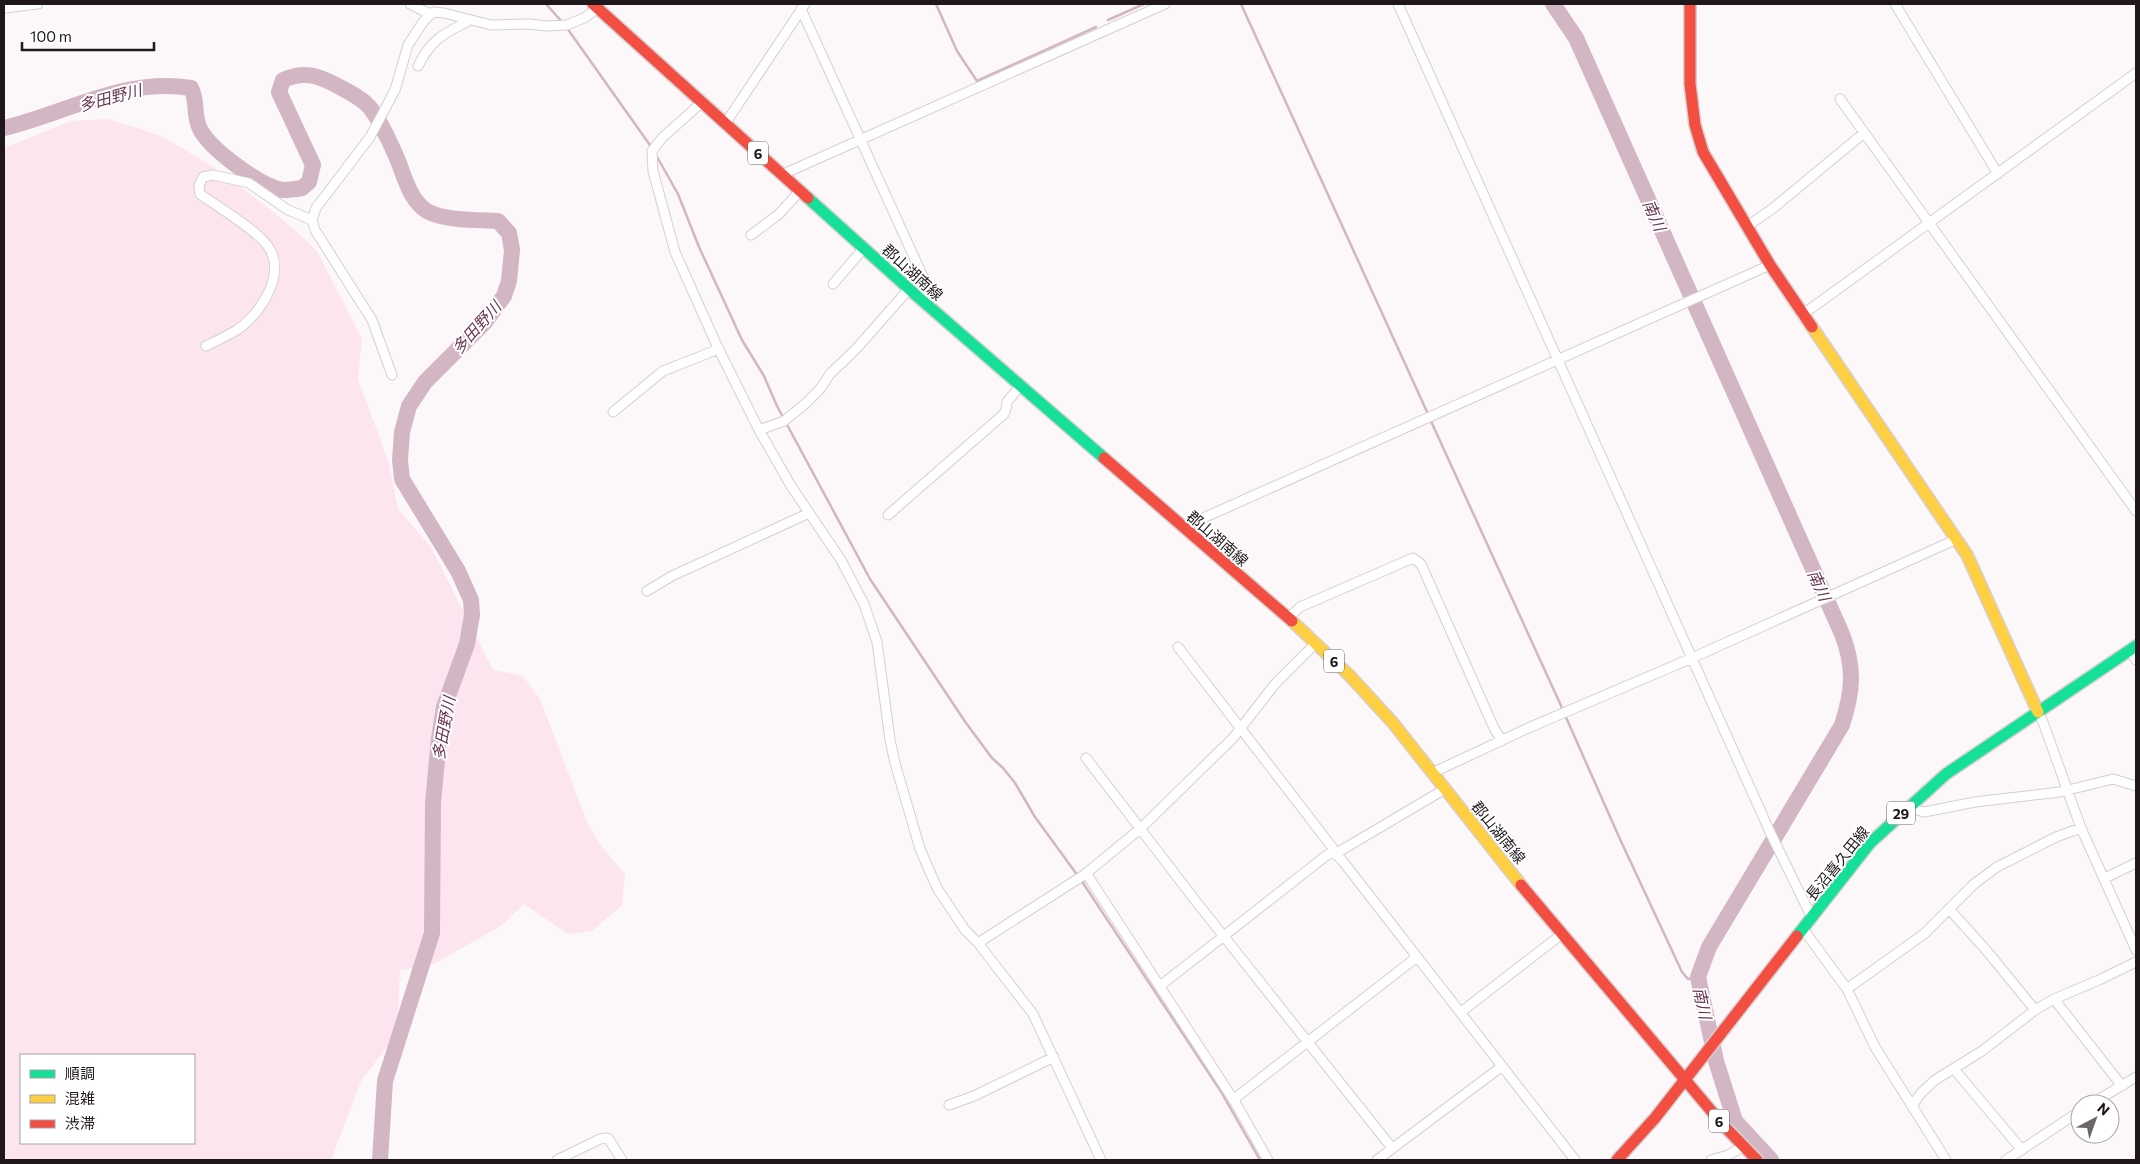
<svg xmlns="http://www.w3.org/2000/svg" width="2140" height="1164" font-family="Commissioner,'Noto Sans JP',sans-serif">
<rect width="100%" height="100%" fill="#fcf7f9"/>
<path fill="#fde5f0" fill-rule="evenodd" d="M108 119 162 136 213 167 262 203 295 230 317 251 362 339 358 379 389 463 398 509 431 547 493 670 523 676 540 699 587 822 599 843 625 874 622 905 592 931 568 934 524 904 501 926 430 966 400 970 397 1034 361 1081 331 1160H4V148L71 121ZM21 1055H194V1143H21Z"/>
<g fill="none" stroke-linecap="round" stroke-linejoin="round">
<path stroke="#d2b6c3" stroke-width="2.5" d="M546 4 563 23
M936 4 957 51 977 81 1096 27
M1241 4 1428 414
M1108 20 1144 4
M567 28 652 148
M656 155 678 194 699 247 742 340 764 376 777 406 870 579 966 723 992 758 1003 768 1015 783 1035 817 1078 876
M1430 419 1563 710
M1565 715 1619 837 1682 972 1688 979 1698 977
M1081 880 1220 1090 1260 1160"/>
<path stroke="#d2b6c3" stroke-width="16" d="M1553 4 1576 38 1842 634C1855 668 1853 691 1842 725L1709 947 1698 977 1716 1061 1735 1121 1771 1160
M4 128C67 113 124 77 191 88 198 101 193 116 200 129 210 149 261 187 283 190 289 190 296 189 302 188L309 182 313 165 279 92 283 80C304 71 317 75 336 85 347 91 363 98 371 109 381 122 389 140 396 156 404 174 409 200 427 211 444 221 479 220 498 221L509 233 512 250 509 281 504 296 485 322 425 382 409 406 402 432 400 460 402 479 458 571 471 600 472 615 467 644 444 707 439 738 433 803 432 933 385 1081 380 1160"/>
<g stroke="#d6cfd2" stroke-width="11">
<path id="street" d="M410 4 430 14
M1398 4 1770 832 1812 918
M1895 4 1998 174
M4 8 38 4
M801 9 924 279 927 289 924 301
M418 66C432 38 444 34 470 20
M1840 99 2136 511
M701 103 662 138 652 151 653 171 675 252 718 348 759 430 791 486 841 560 864 604 877 642 890 740 895 763 920 849 937 888 965 930 978 943 1033 1014 1101 1160
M725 124 805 4
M783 176 790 171 1165 4
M1746 227 1772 209 1864 133
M751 235 779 214 800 191
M833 284 864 248
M1802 315 2136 73
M206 346C216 341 227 336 237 330 261 314 288 272 267 245 255 229 218 207 200 194L199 186 203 177 213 175 249 183 288 210 312 220
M392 375 372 320 315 230 312 220 316 208 370 137 395 90 408 45 423 22 433 12 444 13 491 25 528 24 548 26 567 25 584 18 598 8
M613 412 663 371 719 349
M759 430 784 421 805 404 820 389 830 374 856 349 909 289
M888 515 1004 414 1006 409 1007 402 1020 386
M1183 527 1770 265
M647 591 672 576 809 513
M1288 618 1300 607 1413 558 1421 564 1494 728 1502 741
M1178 647 1332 847 1335 854 1341 859 1575 1160
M2130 651 2136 660
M2038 712 2043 722 2081 828 2136 950
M1086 758 1198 904 1392 1148
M1432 773 1526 729 1692 658 1957 539
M1908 807 1924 812 1975 802 2060 792 2113 779 2136 786
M1086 873 1235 1102 1268 1160
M2105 878 2136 863
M1950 910 1987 951 2035 1010
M1803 929 1847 989 1875 1047 1946 1160
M978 943 1084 875 1140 829 1233 738 1275 684 1315 644
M1160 986 1327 855 1332 853 1335 854 1445 789
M1847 989 1924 934 1974 884 1997 867 2056 837 2081 828
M2054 999 2122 1086
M1461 1012 1562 934
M1954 1069 2022 1150
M1234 1099 1417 957
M2091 1104 2136 1077
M949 1105 974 1096 1054 1057
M1912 1106 1921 1093 1935 1080 1982 1051 2035 1010 2054 999 2099 980 2136 962
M557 1160 600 1139 608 1138 622 1160
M1377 1160 1501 1067
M1711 1160 1728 1155 1743 1147
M2006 1160 2080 1111"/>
</g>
<g stroke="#d6cfd2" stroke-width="14">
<path id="fast" d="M808 198 917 296 1104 458
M1797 936 1870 843 1946 774 2136 646"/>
</g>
<g stroke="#d6cfd2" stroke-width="14">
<path id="slow" d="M1812 327 1967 555 2038 712
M1292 621 1350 676 1393 723 1521 885"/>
</g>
<g stroke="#d6cfd2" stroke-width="14">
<path id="jam" d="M593 4 808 198
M1690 4V84L1695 125 1703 152 1770 265 1812 327
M1104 458 1292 621
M1521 885 1724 1126 1757 1160
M1617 1160 1655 1118 1797 936"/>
</g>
<use href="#street" stroke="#fffefe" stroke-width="9"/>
<use href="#fast" stroke="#16e098" stroke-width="11"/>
<use href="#slow" stroke="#ffcf43" stroke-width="11"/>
<use href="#jam" stroke="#f24e42" stroke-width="11"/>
</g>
<g text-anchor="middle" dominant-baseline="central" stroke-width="4" stroke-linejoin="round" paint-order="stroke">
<g fill="#fff" stroke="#625d5f" stroke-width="1">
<rect x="748" y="141.5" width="20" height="23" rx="4"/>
<rect x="1324" y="649.5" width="20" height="23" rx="4"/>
<rect x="1887" y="801.5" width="28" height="23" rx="4"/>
<rect x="1709" y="1109.5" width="20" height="23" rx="4"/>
</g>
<g font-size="14" font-weight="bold" fill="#1f171b">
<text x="758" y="153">6</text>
<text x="1334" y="661">6</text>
<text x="1901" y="813">29</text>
<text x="1719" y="1121">6</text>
</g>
<g font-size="15" fill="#1f171b" stroke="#fff">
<text transform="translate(913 272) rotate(42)">郡山湖南線</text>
<text transform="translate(1218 538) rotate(41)">郡山湖南線</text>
<text transform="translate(1499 832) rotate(51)">郡山湖南線</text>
<text transform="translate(1837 863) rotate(-51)">長沼喜久田線</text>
</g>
<g font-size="16" font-style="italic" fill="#693652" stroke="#fff">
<text transform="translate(110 97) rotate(-15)">多田野川</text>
<text transform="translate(1655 215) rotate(66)">南川</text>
<text transform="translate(476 327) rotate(-48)">多田野川</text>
<text transform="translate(1820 585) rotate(66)">南川</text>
<text transform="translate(443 728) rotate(-80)">多田野川</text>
<text transform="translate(1703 1003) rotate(78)">南川</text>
</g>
</g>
<rect width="2140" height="1164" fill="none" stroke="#1f171b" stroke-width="10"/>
<rect x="20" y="1054" width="175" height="90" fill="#ffffff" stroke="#a5a2a4"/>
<rect x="30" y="1070" width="25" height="8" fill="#16e098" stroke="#a5a2a4"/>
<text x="65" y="1079" font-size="15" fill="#1f171b">順調</text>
<rect x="30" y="1095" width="25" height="8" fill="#ffcf43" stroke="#a5a2a4"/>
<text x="65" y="1104" font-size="15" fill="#1f171b">混雑</text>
<rect x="30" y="1120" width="25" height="8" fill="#f24e42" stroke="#a5a2a4"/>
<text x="65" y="1129" font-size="15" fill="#1f171b">渋滞</text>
<g transform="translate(2095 1119) rotate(41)"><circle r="24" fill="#ffffff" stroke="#a5a2a4"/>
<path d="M0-4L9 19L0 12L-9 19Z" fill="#6c6569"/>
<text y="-8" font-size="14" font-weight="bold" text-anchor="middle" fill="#1f171b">N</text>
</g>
<path d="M22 42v8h132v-8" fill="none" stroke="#1f171b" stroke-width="2.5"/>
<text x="30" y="42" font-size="15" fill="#1f171b" stroke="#ffffff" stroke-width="4" paint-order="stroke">100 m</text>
</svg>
